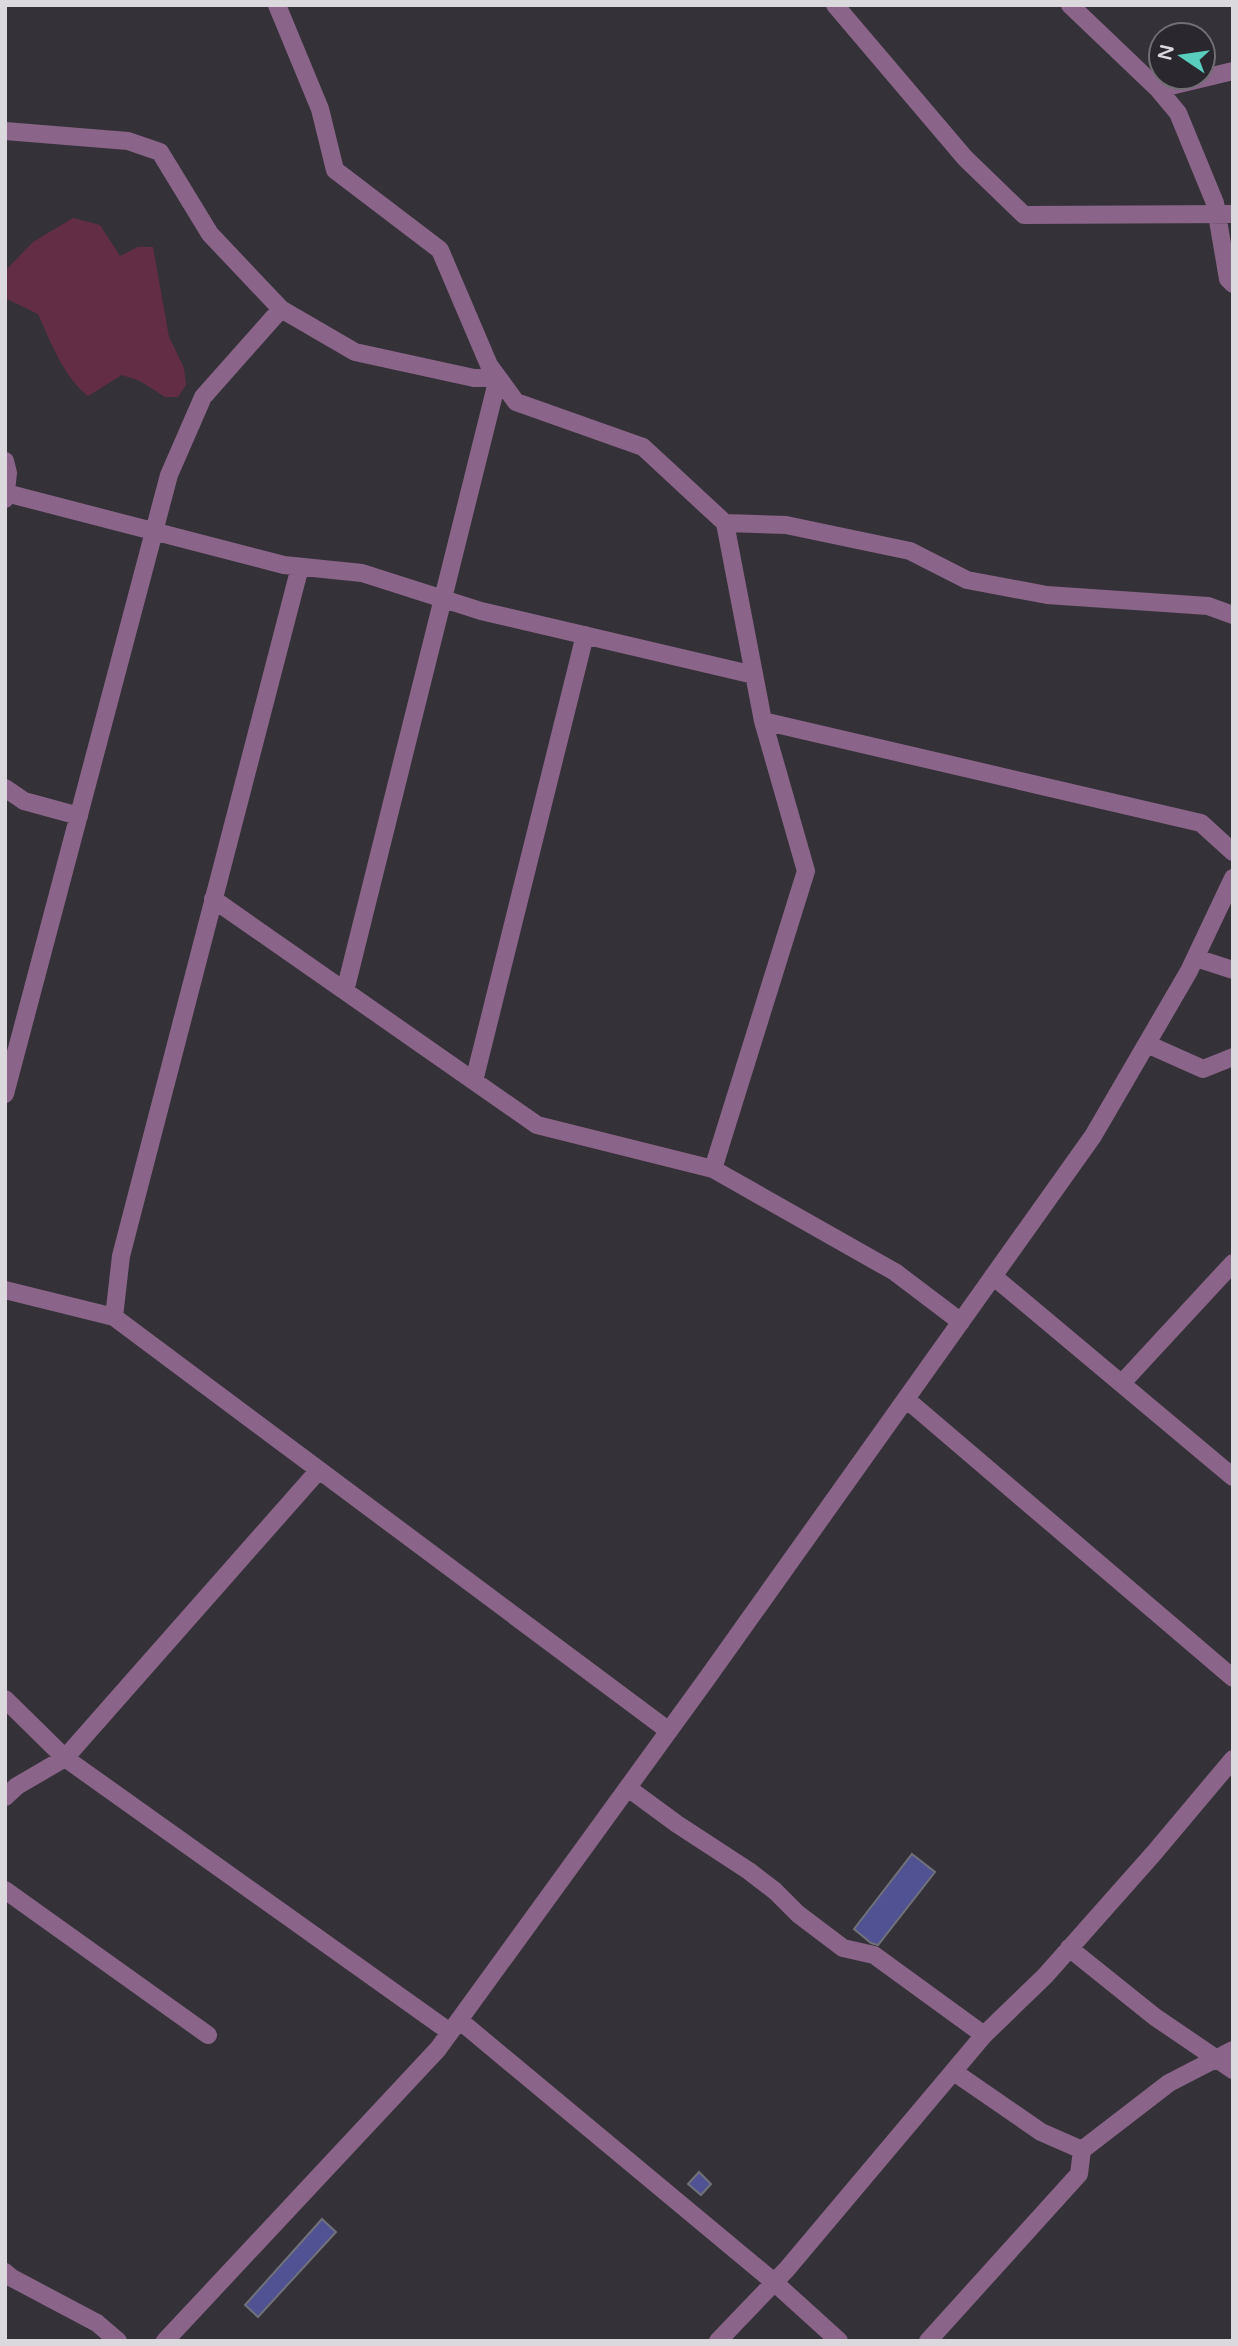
<svg xmlns="http://www.w3.org/2000/svg" width="1238" height="2346" font-family="'Varela Round',sans-serif">
<rect width="100%" height="100%" fill="#343238"/>
<path fill="#632d46" d="M73 218 100 225 120 256 138 247H153L169 337 184 368 186 385 178 397H165L140 381 122 375 88 396C63 376 51 342 38 314L5 298V271L33 242Z"/>
<path fill="#505293" stroke="#707179" stroke-width="2" d="M912 1854 935 1872 878 1945 871 1943 854 1929Z
M699 2172 711 2184 701 2195 688 2184Z
M322 2219 336 2232 258 2317 245 2305Z"/>
<g fill="none" stroke-linecap="round" stroke-linejoin="round">
<path stroke="#8b6489" stroke-width="18" d="M277 5 320 109 335 170 440 250 489 365 516 402 643 447 725 523 763 721 806 871 713 1169 895 1272 961 1322
M835 5 965 158 1024 215 1233 214
M1070 5 1158 89 1178 113 1215 203 1228 279 1233 284
M1158 89 1233 71
M5 131 128 141 160 152 210 234 281 309 355 352 474 378H498L345 991
M5 461 8 473 5 499
M6 493 284 565 362 573 481 611 754 675
M725 523 786 525 910 551 967 580 1047 595 1208 606 1233 615
M763 721 1201 823 1233 852
M5 788 24 801 79 816
M213 899 537 1125 713 1169
M1196 958 1233 970
M1147 1044 1203 1069 1233 1057
M474 1081 585 635
M5 1094 169 475 203 397 281 309
M993 1276 1233 1477
M5 1290 114 1317 669 1731
M114 1317 121 1256 300 567
M1122 1383 1233 1263
M906 1399 1233 1678
M5 1699 65 1758 450 2032
M628 1788 677 1824 749 1871 775 1891 798 1914 843 1948 874 1955 984 2035
M5 1797 17 1786 65 1758 319 1470
M5 1890 208 2035
M1069 1948 1155 2017 1233 2070
M459 2020 774 2282 839 2341
M954 2072 1041 2132 1082 2150 1169 2083 1233 2050
M5 2272 12 2278 97 2323 118 2341
M165 2341 438 2049 708 1677 1093 1136 1189 971 1233 878
M718 2341 787 2269 984 2035 1045 1976 1154 1853 1233 1759
M928 2341 1079 2174 1082 2150"/>
</g>
<rect width="1238" height="2346" fill="none" stroke="#dbd9dd" stroke-width="14"/>
<g transform="translate(1182 56) rotate(283)"><circle r="33" fill="#2a282e" stroke="#716f74" stroke-width="2"/>
<path d="M0-5L12 26L0 18L-12 26Z" fill="#5acebe"/>
<text y="-10" font-size="19" font-weight="bold" text-anchor="middle" fill="#dbd9dd">N</text>
</g>
</svg>
